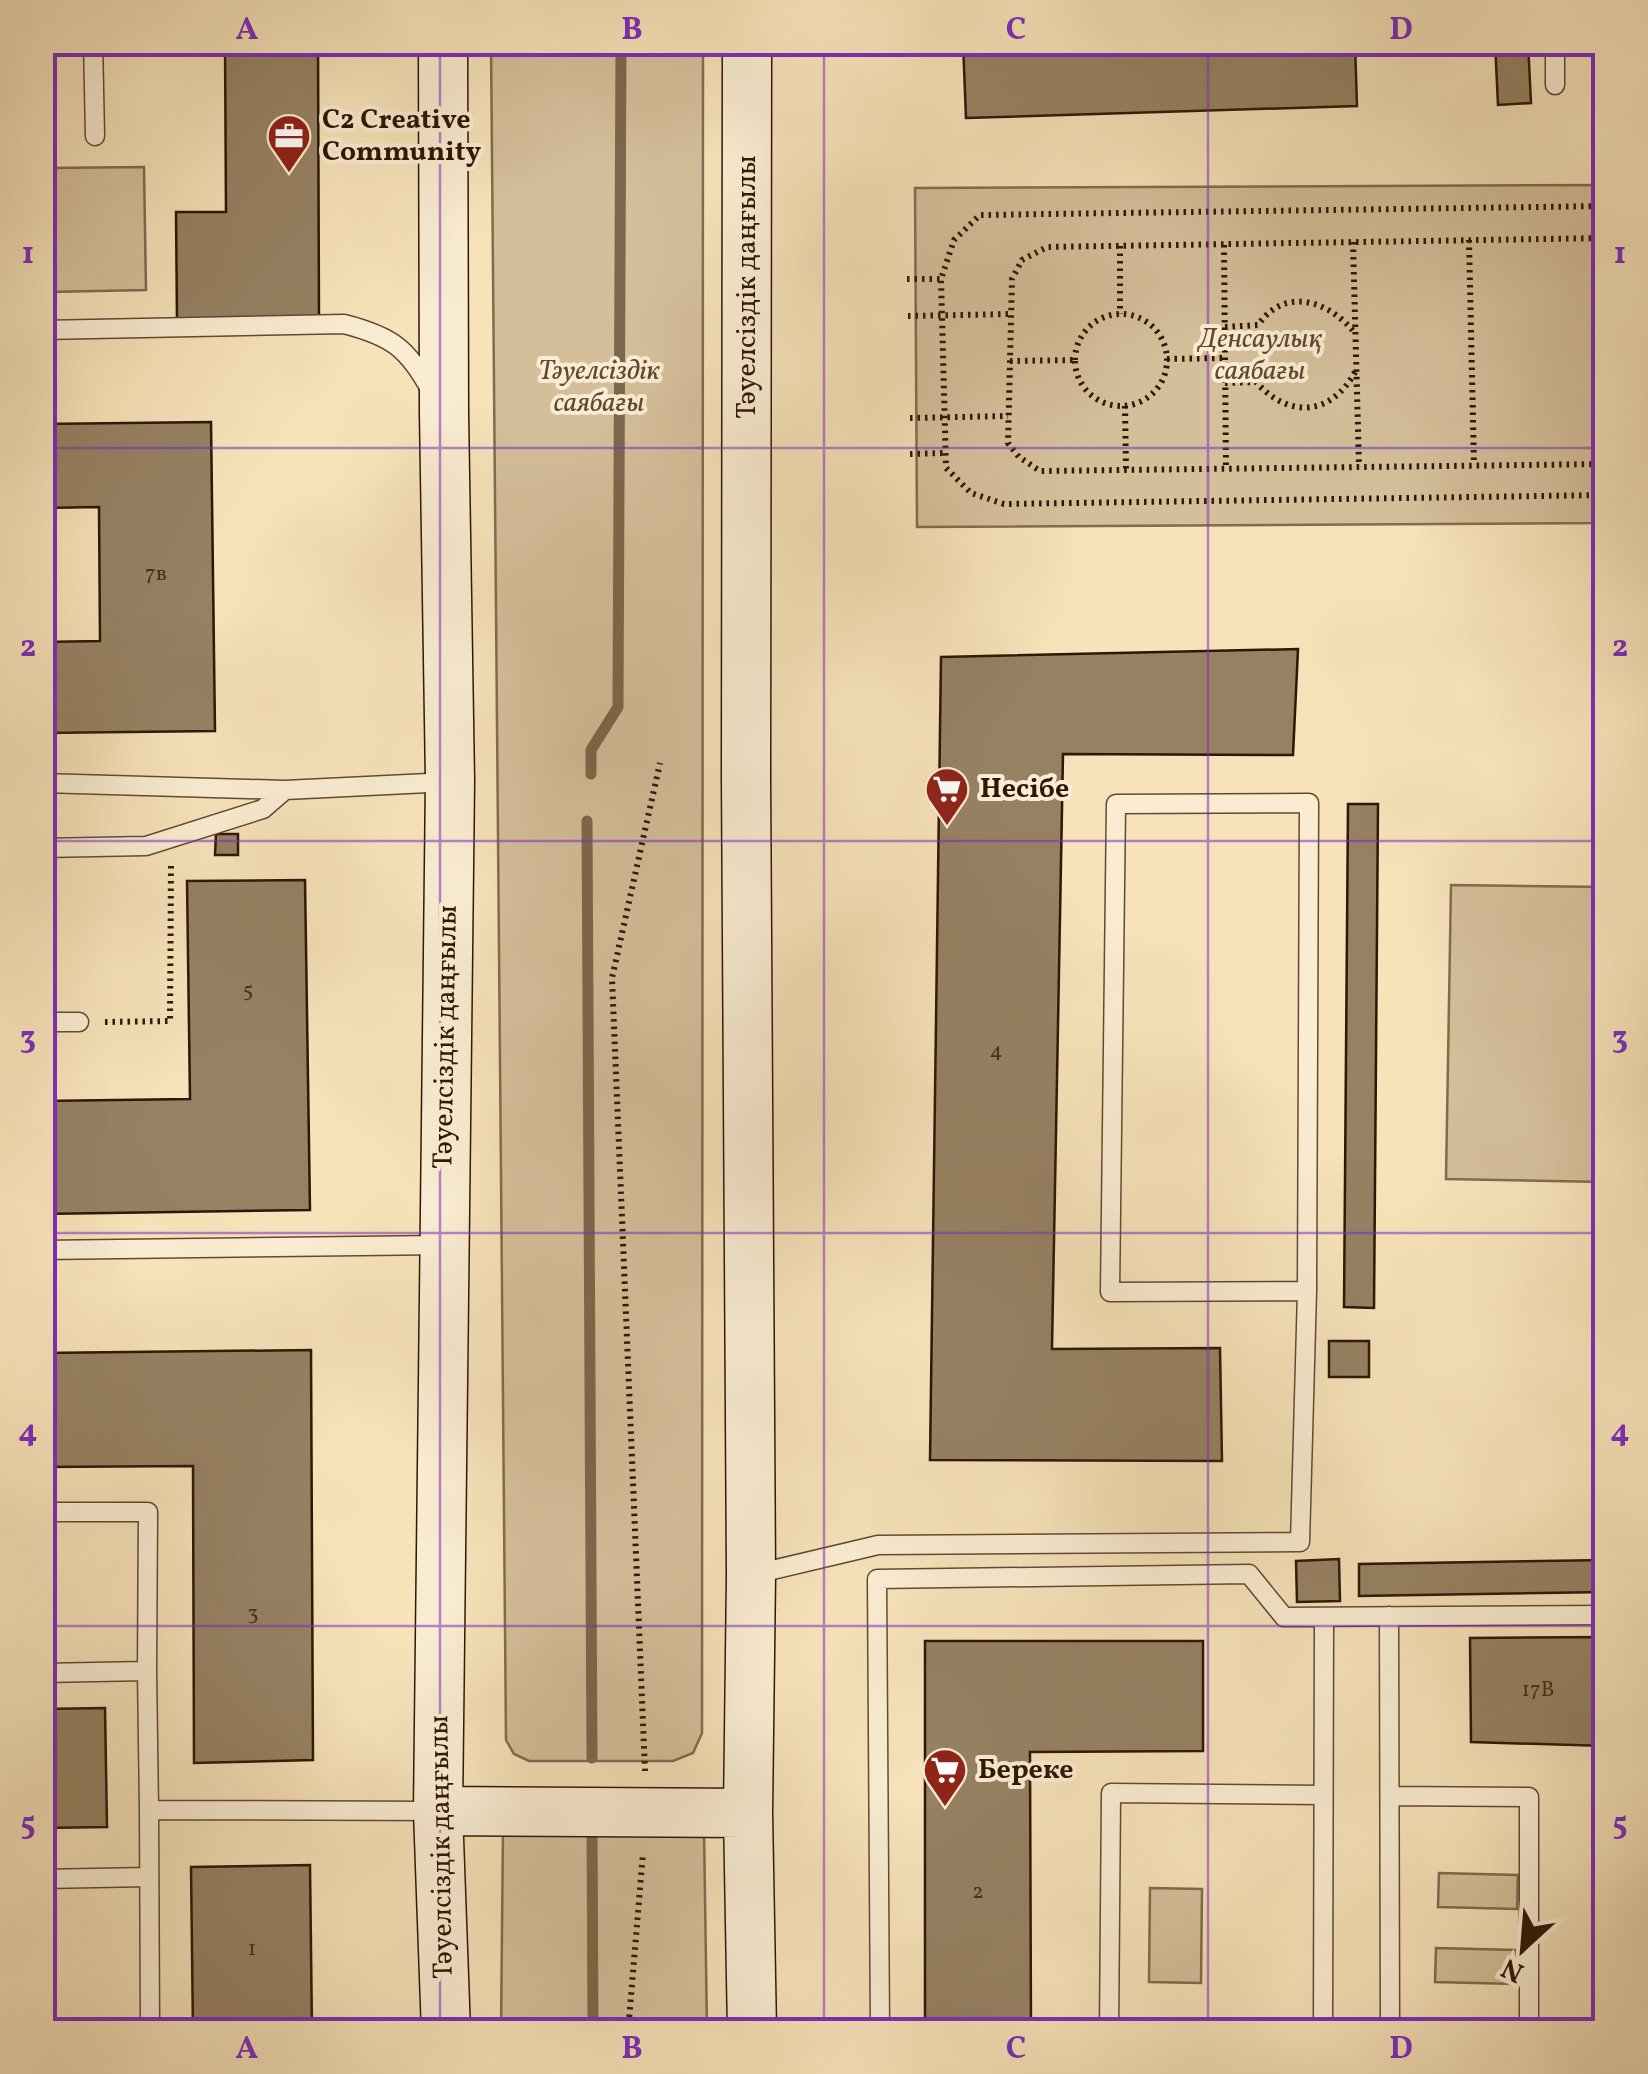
<svg xmlns="http://www.w3.org/2000/svg" width="1648" height="2074" font-family="Vollkorn,serif">
<rect width="100%" height="100%" fill="#f7e2ba"/>
<filter id="stains"><feTurbulence type="fractalNoise" baseFrequency=".002" numOctaves="4"/><feColorMatrix values="0 0 0 0 .2 0 0 0 0 .09 0 0 0 0 .02 0 0 0 .5 -.17"/></filter>
<radialGradient id="worn" r=".72"><stop offset=".6" stop-color="#630" stop-opacity="0"/><stop offset="1" stop-color="#630" stop-opacity=".3"/></radialGradient>
<path fill="#d5bf9b" stroke="#816b50" stroke-width="2.5" d="M491 43H703L702 1733 693 1753 673 1761H529L514 1754 506 1740Z
M144 167 146 290 48 292 46 168Z
M1605 185V523L917 527 915 188Z
M1451 885 1605 887V1182L1446 1179Z
M503 1828 704 1830 707 2031 501 2032Z
M1439 1873 1518 1875 1517 1909 1438 1907Z
M1150 1888 1202 1889 1201 1983 1149 1982Z
M1436 1948 1516 1950 1515 1984 1435 1982Z"/>
<g fill="none" stroke-linecap="round" stroke-linejoin="round">
<path stroke="#7d674c" stroke-width="11" d="M591 774V750L618 707 621 42
M587 821 592 1758
M592 1823 593 2032"/>
</g>
<path fill="#968163" stroke="#2d1705" stroke-width="2.5" d="M225 42H318L319 320H177L176 212H226Z
M963 42H1355L1357 106 966 118Z
M1495 42H1528L1531 103 1498 105Z
M211 422 215 731 42 733V642L100 641 99 507 42 508V424Z
M1298 649 1293 755 1063 754 1052 1349 1220 1348 1222 1461 930 1460 941 657Z
M1348 804H1378L1374 1308 1344 1307Z
M216 834H238V855H215Z
M305 880 310 1210 42 1214V1101L190 1099 187 881Z
M1329 1341H1369V1377H1329Z
M311 1350 313 1760 194 1763 193 1466 42 1467V1353Z
M1339 1559 1340 1601 1297 1602 1296 1561Z
M1606 1560V1592L1359 1596V1564Z
M1606 1637V1746L1471 1742 1470 1638Z
M925 1641H1203V1751L1030 1752 1031 2032H925Z
M105 1708 107 1827 42 1828V1709Z
M310 1865 312 2032H193L191 1867Z"/>
<g fill="none" stroke-linecap="round" stroke-linejoin="round">
<g stroke="#604a32" stroke-width="21">
<path id="lane" d="M93 42 95 136
M1555 42V85
M42 330 344 324C391 336 408 348 431 391
M42 783 285 790 449 782
M42 848 146 846 263 809 285 790
M42 1022H79
M42 1250 443 1245
M42 1512H148L147 1671 42 1673
M751 1575 878 1545 1300 1542 1307 1291 1309 803 1116 804 1110 1292 1307 1291
M1389 1616 1390 2032
M147 1671 149 1810
M1390 1796 1529 1797V2032
M42 1879 148 1877
M150 2032 149 1810 438 1811
M880 2032 877 1579 1249 1574 1284 1617 1606 1615
M1109 2032 1111 1793 1323 1795
M1323 2032 1324 1617"/>
</g>
<g stroke="#2d1705" stroke-width="51">
<path id="secondary" d="M443 42 444 413 450 781 438 1811 446 2032
M747 42 746 779 751 1575 748 1813 752 2032
M438 1811 748 1813"/>
</g>
<path stroke="#2d1705" stroke-width="6" stroke-dasharray="2.5 5" stroke-linecap="butt" d="M1606 206 980 215 954 240 941 279 946 468 971 493 1004 504 1606 495
M1597 238 1598 464
M1606 238 1047 247 1022 260 1012 279 1008 443 1019 457 1040 471 1606 464
M1469 240 1474 465
M1353 242 1359 467
M1224 245 1226 468
M1120 246V314
M907 279H941
M1075 360a46 46 0 1 1 92 0a46 46 0 1 1-92 0Z
M908 316 1011 314
M1225 327 1258 325C1285 286 1329 301 1354 332
M1167 359 1225 358
M1010 361 1074 360
M1225 383 1256 382C1289 419 1331 416 1355 372
M1125 406 1126 470
M910 418 1008 416
M910 454 946 453
M105 1022 170 1021 171 863
M645 1771 612 978 660 763
M628 2032 643 1853"/>
<use href="#lane" stroke="#faecd2" stroke-width="18"/>
<use href="#secondary" stroke="#faecd2" stroke-width="48"/>
</g>
<path fill="none" stroke="#7b2cbf" stroke-width="2.5" stroke-opacity="0.55" d="M440 42V2032M824 42V2032M1208 42V2032M42 448H1606M42 841H1606M42 1233H1606M42 1626H1606"/>
<defs>
<g id="office-pin" transform="scale(2.25)"><path d="M0 17L-7.5 6A9.5 9.5 0 1 1 7.5 6Z" fill="#8f2418" stroke="#faecd2"/><path d="M-6-3h4V-5.5h4V-3h4V5H-6ZM-1-4.5V-3h2v-1.5ZM-6 0V1H6V0Z" fill="#fff"/></g>
<g id="supermarket-pin" transform="scale(2.25)"><path d="M0 17L-7.5 6A9.5 9.5 0 1 1 7.5 6Z" fill="#8f2418" stroke="#faecd2"/><path d="M-6-5.5h2.5l.6 2H6L4.5 2H-2.5L-4.4-4H-6ZM-1.5 3.2a1.3 1.3 0 1 0 .1 0ZM3 3.2a1.3 1.3 0 1 0 .1 0Z" fill="#fff"/></g>
</defs>
<g fill-rule="evenodd">
<use href="#office-pin" x="289" y="136"/>
<use href="#supermarket-pin" x="947" y="789"/>
<use href="#supermarket-pin" x="945" y="1770"/>
</g>
<g text-anchor="middle" dominant-baseline="central" stroke-width="8" stroke-linejoin="round" paint-order="stroke">
<g font-size="22" fill="#47321c">
<text x="156" y="574">7в</text>
<text x="248" y="990">5</text>
<text x="996" y="1051">4</text>
<text x="253" y="1613">3</text>
<text x="1538" y="1690">17В</text>
<text x="978" y="1892">2</text>
<text x="252" y="1949">1</text>
</g>
<g font-size="28" font-weight="bold" fill="#2d1705" stroke="#faecd2" text-anchor="start">
<text x="322" y="120">C2 Creative<tspan x="322" dy="32">Community</tspan></text>
<text x="980" y="789">Несiбе</text>
<text x="978" y="1770">Береке</text>
</g>
<g font-size="28" fill="#2d1705" stroke="#faecd2">
<text transform="translate(747 287) rotate(-90)">Тәуелсіздік даңғылы</text>
<text transform="translate(446 1037) rotate(-89)">Тәуелсіздік даңғылы</text>
<text transform="translate(442 1847) rotate(-91)">Тәуелсіздік даңғылы</text>
</g>
<g font-size="28" font-style="italic" fill="#5f4932" stroke="#faecd2">
<text x="1260" y="339">Денсаулық<tspan x="1260" dy="32">саябағы</tspan></text>
<text x="599" y="371">Тәуелсіздік<tspan x="599" dy="32">саябағы</tspan></text>
</g>
</g>
<rect width="1648" height="2074" fill="none" stroke="#f7e2ba" stroke-width="110"/>
<g transform="translate(1523 1949) rotate(206)" stroke="#faecd2" stroke-width="8" paint-order="stroke">
<path d="M0-8L18 38L0 25L-18 38Z" fill="#2d1705"/>
<text y="-15" font-size="28" font-weight="bold" text-anchor="middle" fill="#2d1705">N</text>
</g>
<rect x="55" y="55" width="1538" height="1964" fill="none" stroke="#7b2cbf" stroke-width="4"/>
<g font-size="32" text-anchor="middle" font-weight="bold" fill="#7b2cbf">
<text x="247" y="39">A</text>
<text x="632" y="39">B</text>
<text x="1016" y="39">C</text>
<text x="1401" y="39">D</text>
<text x="28" y="263">1</text>
<text x="1620" y="263">1</text>
<text x="28" y="656">2</text>
<text x="1620" y="656">2</text>
<text x="28" y="1048">3</text>
<text x="1620" y="1048">3</text>
<text x="28" y="1441">4</text>
<text x="1620" y="1441">4</text>
<text x="28" y="1834">5</text>
<text x="1620" y="1834">5</text>
<text x="247" y="2058">A</text>
<text x="632" y="2058">B</text>
<text x="1016" y="2058">C</text>
<text x="1401" y="2058">D</text>
</g>
<rect width="100%" height="100%" filter="url(#stains)"/>
<rect width="100%" height="100%" fill="url(#worn)"/>
</svg>
